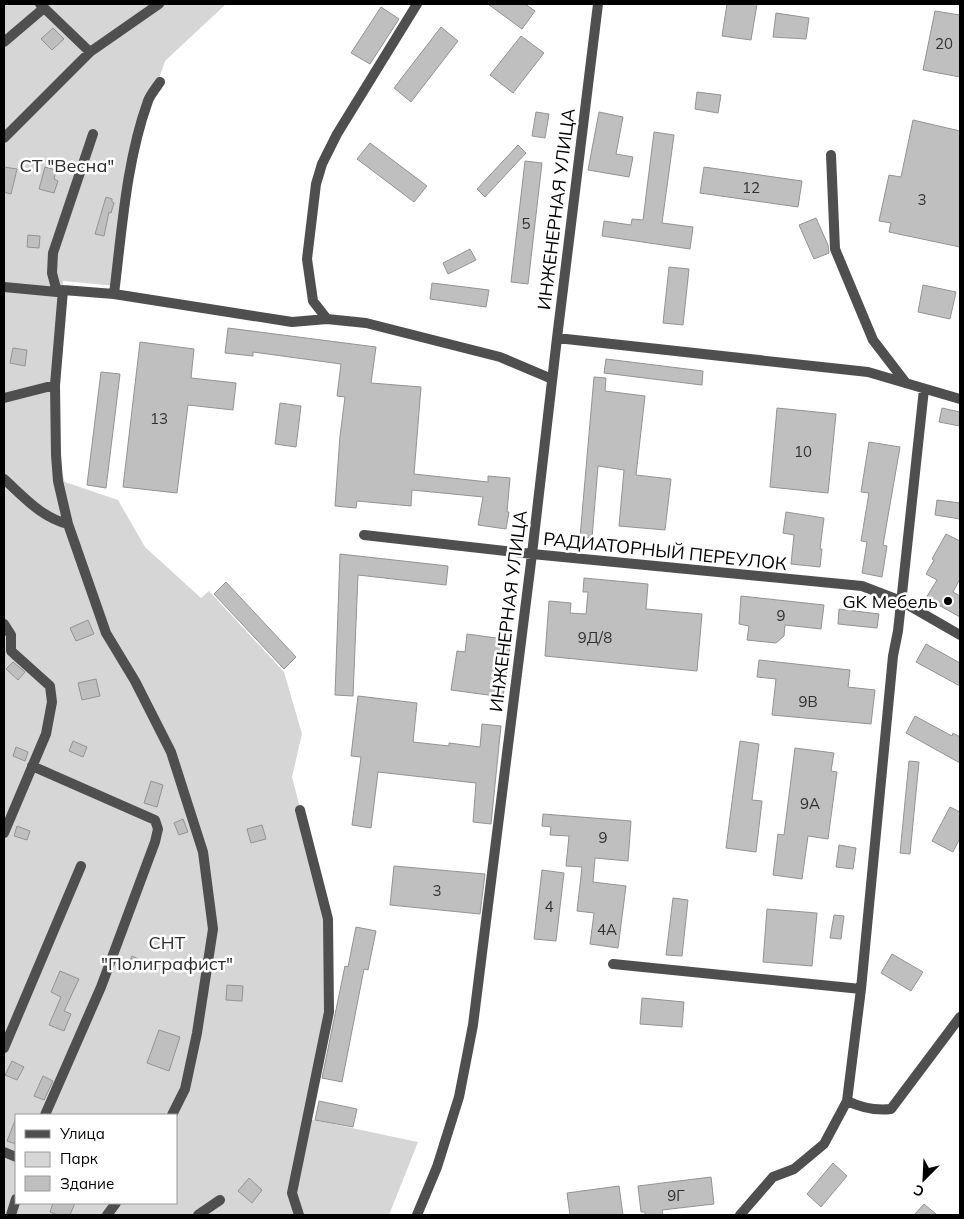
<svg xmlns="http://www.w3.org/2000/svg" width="964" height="1219" font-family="Mulish,sans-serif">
<rect width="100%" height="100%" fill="#fff"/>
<path fill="#d6d6d6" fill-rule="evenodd" d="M4 4H226L165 61 131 163 116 286 63 281 58 460 65 482 118 500 145 547 201 598 209 591 284 672 302 734 292 777 330 923 332 986 309 1119 418 1142 389 1215H4ZM16 1115H176V1203H16Z"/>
<path fill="#bfbfbf" stroke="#939393" d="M488 4H525L535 11 522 29Z
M727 4H757L751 40 722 36Z
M381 7 399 19 370 64 351 53Z
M935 11 960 15V77L923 70Z
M776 13 809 18 806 39 773 37Z
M441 27 458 41 411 102 394 88Z
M53 28 64 39 52 50 41 39Z
M521 36 544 53 513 93 490 75Z
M697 92 721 95 718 113 695 109Z
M536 112 549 114 545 138 532 136Z
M599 112 623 117 616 154 633 157 629 177 588 170Z
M913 120 960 131V247L889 232 891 223 879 221 889 175 901 177Z
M654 132 674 135 662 223 693 227 690 249 602 236 604 221 631 225 632 219 643 220Z
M370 143 427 186 414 202 357 159Z
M518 145 526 153 485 197 477 189Z
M525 161 542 163 528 284 511 282Z
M4 167 17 169 11 194 4 192Z
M45 167 56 170 54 179 58 181 54 193 39 189Z
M704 167 802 181 798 207 700 193Z
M106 197 112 199V202L114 203 111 213 109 212 104 236 95 234Z
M816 218 828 245 829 253 814 259 799 225Z
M28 235 40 236 39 248 27 247Z
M470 249 476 260 448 274 443 263Z
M669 267 689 269 683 325 663 323Z
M432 283 489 290 486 307 430 299Z
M923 285 956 292 950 319 918 312Z
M228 328 376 347 371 383 421 387 414 474 488 482V476L510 478 507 512H509L506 529 478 525 483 497 412 490 411 506 357 501 356 508 335 506 340 436 345 397 337 396 341 364 253 352V356L225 353Z
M140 342 194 349 191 378 236 383 233 410 188 405 177 493 123 487Z
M13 348 27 350 25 366 10 363Z
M606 359 703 371 702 385 604 373Z
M101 372 120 374 106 488 87 485Z
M594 377 606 378 605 391 645 396 636 475 671 479 665 530 619 526 624 470 598 466 592 538 580 537Z
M280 403 301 406 296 447 275 444Z
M777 408 836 414 828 493 770 487Z
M942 408 960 412V426L939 422Z
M869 442 900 447 883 545 887 546 882 577 862 573 867 542 861 541 869 493 861 492Z
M937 500 960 503V519L935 515Z
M786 512 824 518 820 549H822L820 567 791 564 794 535 783 533Z
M946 534 960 541V579L953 592 960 596V617L926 598 937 580 926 574 934 560 932 559Z
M340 554 448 566 446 585 358 575 353 696 335 695Z
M584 578 648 584 646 609 702 614 697 671 545 656 549 601 571 603 570 613 586 614 588 592H583Z
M226 582 296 657 284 669 214 594Z
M741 596 824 605 821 629 785 625 784 636 776 643 747 640 749 626 739 624Z
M839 609 879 614 877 628 838 624Z
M88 620 94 634 76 641 70 628Z
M467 634 511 640 503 697 451 690 457 651 465 652Z
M926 644 960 663V686L916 662Z
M759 660 850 670 848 687 875 690 871 724 772 715 776 679 757 677Z
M13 662 25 672 18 680 6 669Z
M96 679 100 696 82 700 78 683Z
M358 696 417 703 413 742 449 746V743L480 747 482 724 501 726 491 824 473 822 476 783 378 772 371 828 352 825 361 757 351 756Z
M915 716 952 736 953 733 960 737V763L906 733Z
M73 741 87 747 83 757 69 751Z
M740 741 759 744 752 800 762 801 756 852 726 848Z
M16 747 28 752 25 761 13 756Z
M795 748 834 753 831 771 837 772 828 839 808 836 802 879 773 875 778 834 784 835Z
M909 761 919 762 910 854 900 853Z
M151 781 163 785 157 807 144 803Z
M950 807 960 812V838L953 852 932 841Z
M543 814 631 821 628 861 595 858 593 882 626 886 618 948 590 944 594 913 577 911 582 867 566 866 569 836 550 835 551 827 542 826Z
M183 819 188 832 179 835 174 823Z
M262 825 266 839 251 843 247 829Z
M17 826 30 831 27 840 14 836Z
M839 845 856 848 853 869 836 867Z
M394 866 485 874 480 914 390 905Z
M542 870 564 873 556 941 534 939Z
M673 898 688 900 682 956 666 955Z
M767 909 817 913 812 966 763 962Z
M834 915 844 916 841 939 830 938Z
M356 927 376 931 368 970 364 969 342 1082 322 1078 345 966 348 967Z
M892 954 923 972 911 991 881 973Z
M132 956 145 962 141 971 128 965Z
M60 971 79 979 64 1011 71 1014 64 1031 49 1025 61 997 51 992Z
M227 985 243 986 242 1001 226 1000Z
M642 998 684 1002 682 1027 640 1024Z
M159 1030 180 1037 169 1071 147 1063Z
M12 1061 24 1067 17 1080 5 1075Z
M43 1076 53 1081 44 1100 34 1096Z
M319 1101 357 1109 353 1127 315 1120Z
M16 1118V1144L7 1141Z
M833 1163 847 1176 821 1207 807 1194Z
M711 1177 714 1204 662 1210 663 1215H645V1212H641L638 1186Z
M249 1178 262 1190 252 1203 238 1191Z
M619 1186 623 1215H570L567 1193Z
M53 1203H75L70 1215H58L50 1212Z
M924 1204 937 1215H914Z"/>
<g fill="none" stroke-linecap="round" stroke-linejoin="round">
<path stroke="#4f4f4f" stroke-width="10" d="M40 4 90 52
M4 42 44 8
M4 138 90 52 159 4
M831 155 835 249 873 340 906 383
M4 287 57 292 63 290 114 294 292 322 327 319 366 323 500 357 552 379
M63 290 55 385 56 455 58 481 68 524 106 633 135 681 171 752 203 852 213 929 197 1033 185 1089 172 1115
M57 292 52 273 53 253 93 134
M114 294C122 230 126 162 148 101 150 95 156 88 160 82
M327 319 313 301 307 259 316 184 322 164 337 134 417 4
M557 338 868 372 960 399
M4 398 55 385
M4 479C24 497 42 518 68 524
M364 535 532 554 862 586 901 601 960 635
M4 624 11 635V651L50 686 52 702 46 734 4 833
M32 766 155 820 158 829 155 842 101 987 45 1115
M613 964 861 989
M4 1048 81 866
M847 1101C862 1108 875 1111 891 1109L960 1017
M4 1152 16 1157
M11 1215 16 1199
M107 1215 116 1203
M198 1215 220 1200
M299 1215 292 1193 329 1012 328 919 300 810
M417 1215 437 1167 459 1097 473 1025 532 554 557 338 598 4
M740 1215 773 1177 794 1169 824 1144 847 1101 861 989 893 656 898 631 924 389"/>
</g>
<circle fill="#000" stroke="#fff" stroke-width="2" cx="948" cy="601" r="5"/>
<g text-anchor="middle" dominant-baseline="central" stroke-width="5" stroke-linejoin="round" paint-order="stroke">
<g font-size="15" fill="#303030">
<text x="944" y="43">20</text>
<text x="751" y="187">12</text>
<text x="922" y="199">3</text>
<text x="526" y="223">5</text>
<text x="159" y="418">13</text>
<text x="803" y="451">10</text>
<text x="781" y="615">9</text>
<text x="595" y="637">9Д/8</text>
<text x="808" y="701">9В</text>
<text x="810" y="803">9А</text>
<text x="603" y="837">9</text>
<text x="437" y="890">3</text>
<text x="549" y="906">4</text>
<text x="607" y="929">4А</text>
<text x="676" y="1195">9Г</text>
</g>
<g font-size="18" fill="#2d2d2d" stroke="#fff">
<text x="67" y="165">СТ "Весна"</text>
<text x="167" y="942">СНТ<tspan x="167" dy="21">"Полиграфист"</tspan></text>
</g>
<g font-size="18" fill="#000" stroke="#fff">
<text transform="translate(556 209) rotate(-83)">ИНЖЕНЕРНАЯ УЛИЦА</text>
<text transform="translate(665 551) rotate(6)">РАДИАТОРНЫЙ ПЕРЕУЛОК</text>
<text transform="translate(508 611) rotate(-83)">ИНЖЕНЕРНАЯ УЛИЦА</text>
</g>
<g font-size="18" fill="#000" stroke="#fff" text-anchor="end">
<text x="938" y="601">GK Мебель</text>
</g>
</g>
<rect width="964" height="1219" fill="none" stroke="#000000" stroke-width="10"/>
<rect x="15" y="1114" width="162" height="90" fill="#ffffff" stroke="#999999"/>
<rect x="25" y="1130" width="25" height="8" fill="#4f4f4f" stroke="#999999"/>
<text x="60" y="1139" font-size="15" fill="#000000">Улица</text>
<rect x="25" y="1152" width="25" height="15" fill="#d6d6d6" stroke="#999999"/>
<text x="60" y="1164" font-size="15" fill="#000000">Парк</text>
<rect x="25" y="1176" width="25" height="15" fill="#bfbfbf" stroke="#999999"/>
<text x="60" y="1189" font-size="15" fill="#000000">Здание</text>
<g transform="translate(924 1179) rotate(204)" stroke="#ffffff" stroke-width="4" paint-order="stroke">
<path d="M0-4L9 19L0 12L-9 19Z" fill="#000000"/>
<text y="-8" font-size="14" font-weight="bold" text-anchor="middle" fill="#000000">С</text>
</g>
</svg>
